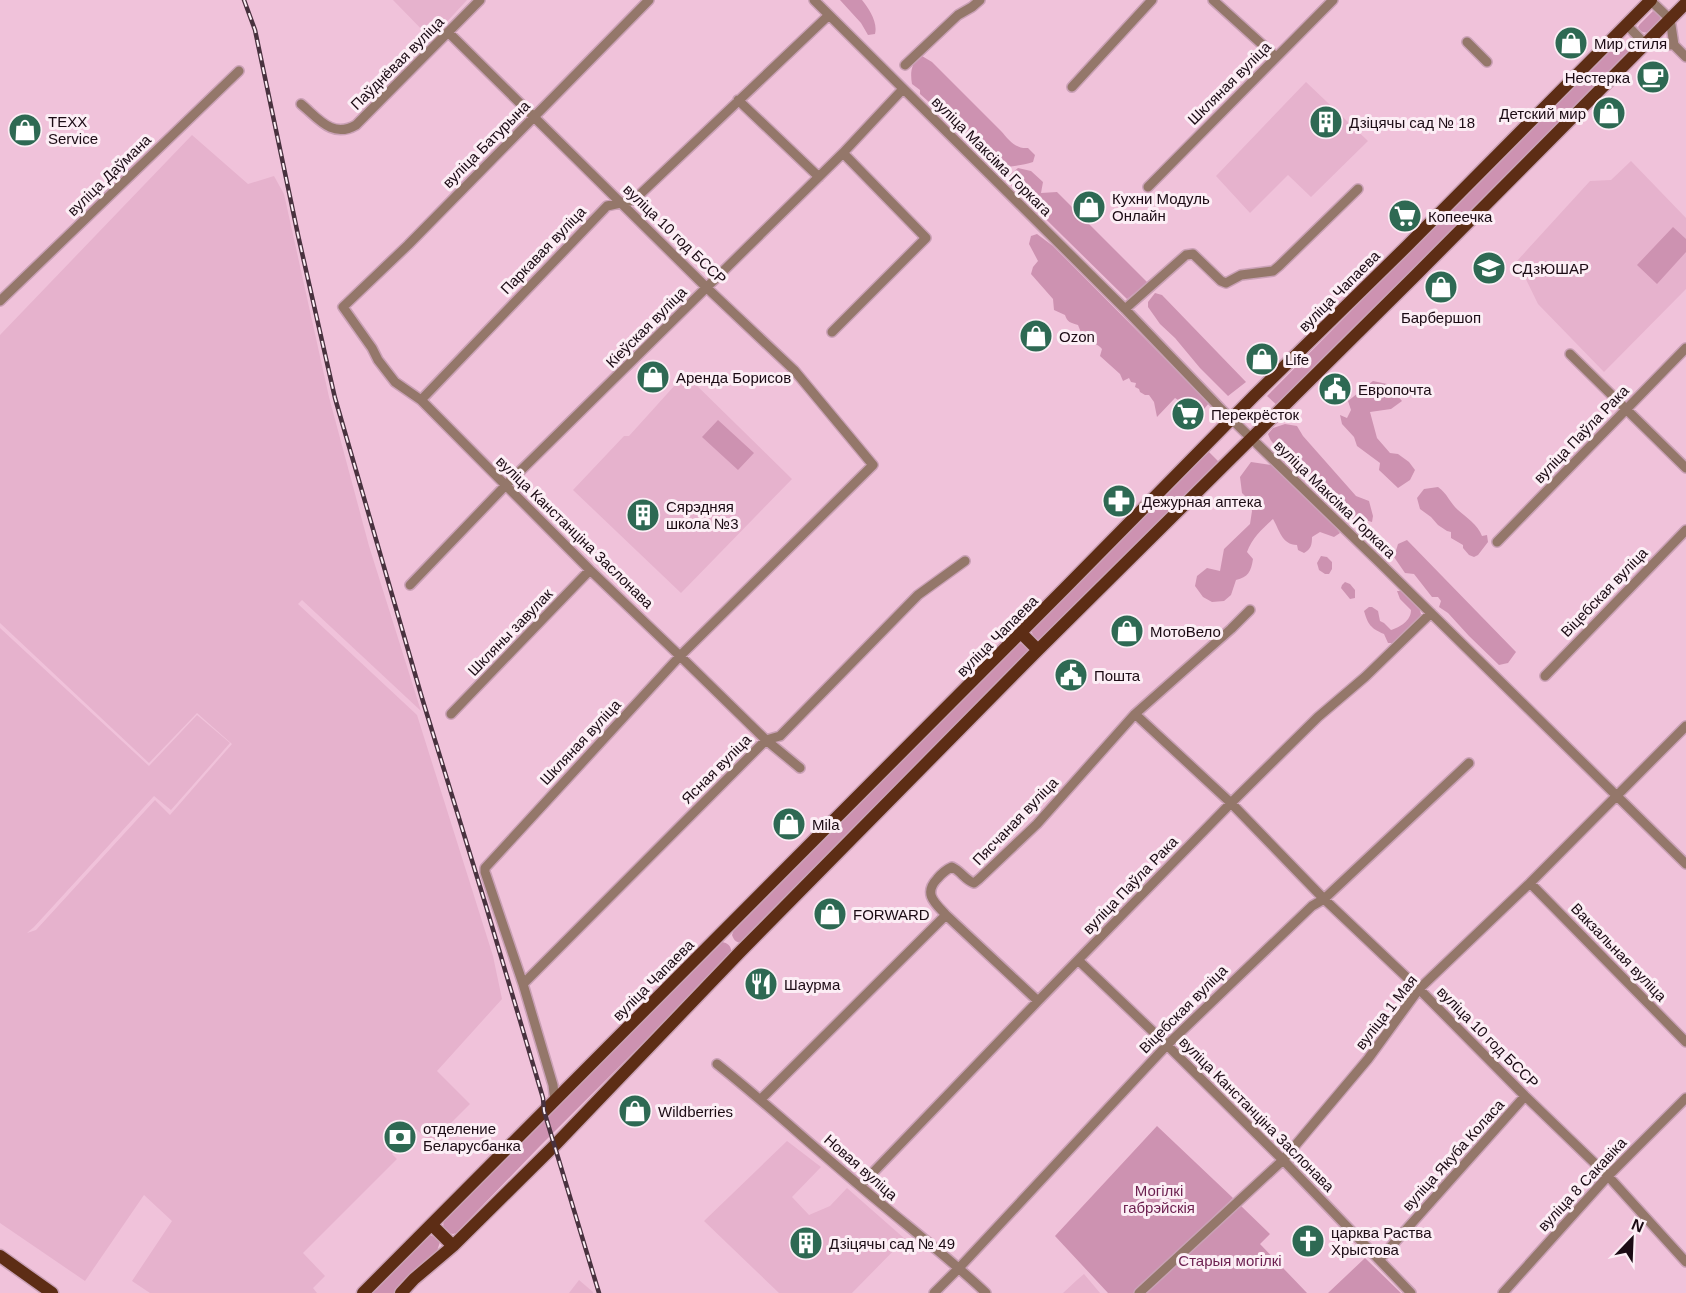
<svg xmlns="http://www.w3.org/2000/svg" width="1686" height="1293" font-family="Helvetica,sans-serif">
<rect width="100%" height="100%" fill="#f0c2da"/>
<path fill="#e6b2cd" d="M393 0H467L431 39Z
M1306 82 1368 141 1311 197 1288 175 1250 213 1216 176Z
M192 135 248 184 274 176 284 194 329 397 369 546 421 711 302 600 298 604 417 715 493 956 502 999 437 1071 470 1104 431 1143 416 1129 392 1154 397 1159 303 1253 325 1276 313 1288 317 1293H150L132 1281 172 1221 144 1195 85 1281 0 1223V628L149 766 197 715 230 743 171 810 154 796 34 927 27 933 36 930 155 800 170 815 232 744 197 713 149 763 0 623V335Z
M1631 161 1686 218V289L1604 372 1538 304 1517 261 1590 181 1611 180Z
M685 374 792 479 681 593 573 490 624 436H629Z
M787 1141 821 1167 792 1197 809 1215 830 1206 847 1188 905 1239 852 1293H779L704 1221Z
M1084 1274 1100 1293H1063L1077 1280Z
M579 1280 593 1292V1293H569Z"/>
<path fill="#cd92b1" d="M840 0H862C869 9 878 22 875 34L868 35 861 23Z
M1653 11 1660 14V20C1654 27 1645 40 1638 27L1640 24Z
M1621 38 1634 51 1280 408 1267 396Z
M922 56 932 62 1001 131C1009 140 1015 149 1028 148L1035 155 1033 162C1022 166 1009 166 997 169 989 161 982 151 974 143 959 130 950 135 945 112L940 109H937L934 102H929L920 94V90L912 84C910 73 911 61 922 56Z
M1018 168 1031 171 1043 182 1041 193 1057 192 1148 283 1127 299 1005 179Z
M1673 227 1686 239V252L1657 284 1637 265Z
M1037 234 1053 246 1209 403 1200 414 1175 398 1157 417 1154 402 1149 395H1145L1140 392 1139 389 1135 387 1136 383 1131 382 1129 378 1123 381 1120 374 1100 356 1102 349C1097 343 1091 343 1084 340L1078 325C1071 323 1067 322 1065 315L1054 310 1053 299 1031 274 1033 267 1038 261 1029 244 1031 236Z
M1155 293 1162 295 1246 382 1228 396 1200 368 1175 338 1160 324 1148 307V302Z
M1373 381 1387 384 1402 401 1391 409 1370 412 1377 438 1390 453 1398 454 1409 462 1415 470 1410 480 1398 488 1379 470 1380 463 1357 446 1354 437 1342 424 1340 415 1347 418 1351 410 1348 401Z
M718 420 754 453 738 470 702 437Z
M1285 424 1297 426 1303 436 1356 496 1369 501 1373 516 1372 522C1358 517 1355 524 1341 515 1339 507 1333 499 1323 499L1307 480 1306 473 1293 465 1288 458 1290 447C1277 446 1273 448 1268 434L1273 428Z
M1208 451 1219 462 1040 640 1034 638 1031 630Z
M1251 462 1271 465 1316 504 1318 510 1325 514 1340 533 1334 537 1320 532 1312 537C1312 545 1311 549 1304 553L1298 550 1297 545C1282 545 1279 529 1273 519 1262 529 1252 538 1247 552L1253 559C1251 572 1248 577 1236 580L1231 595 1224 601 1212 602 1203 597 1195 586 1197 576 1207 568 1220 571 1224 549 1250 524 1252 511 1250 501 1242 493 1240 477Z
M1438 487C1447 493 1450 503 1458 510 1466 517 1478 525 1482 536L1487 535 1488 542 1478 555 1474 557 1469 555 1463 548V545L1451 538V532L1447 531 1438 525 1431 517 1420 509 1417 498 1424 489Z
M1407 540 1516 652 1508 663 1499 665 1469 636 1448 613 1439 607 1441 601 1438 597H1432L1414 574 1405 573 1394 557 1398 544Z
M1321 556 1327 557 1332 562V569L1329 574H1325L1319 570 1317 563Z
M1345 582 1350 584 1355 590V598L1350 599 1341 588 1342 585Z
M1397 591H1402L1418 604 1421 614 1419 618 1395 643H1388L1384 634C1370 628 1368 624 1364 611L1369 607H1372L1378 611 1380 621 1384 623 1391 630C1400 627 1411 621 1411 610L1400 599Z
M1019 643 1024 644 1029 651 743 943C737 943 734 941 732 935L735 927 861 803 972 688Z
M722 942C730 943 734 950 729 957L540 1146 456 1233 453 1234C444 1233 441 1226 445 1219L718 943Z
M1157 1126 1233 1198 1133 1293H1108L1055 1236Z
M1240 1205 1270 1234 1260 1244 1307 1293H1147Z
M430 1235 439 1239 440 1242 437 1251 396 1293H370Z
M1365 1258 1401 1293H1328Z"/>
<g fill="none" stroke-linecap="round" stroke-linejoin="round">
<g stroke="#caa1b6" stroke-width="12">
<path id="minor" d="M649 0 408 245 343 307 372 348 378 360 395 382 421 400 590 570 680 656 766 740 800 768
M814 0 1125 309 1221 409 1379 562 1686 864
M1213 0 1276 57
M1651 1 1670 19 1674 45
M1626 24 1645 44 1674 45
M448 32 707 288 794 370 873 465 680 656 485 868V872L523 984 553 1085 555 1101
M1467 42 1487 62
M1674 45 1686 57
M905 65 958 15 972 7 980 0
M1072 87 1152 0
M738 100 819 177
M301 104C318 118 332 139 356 125L480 0
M1148 187 1333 0
M0 301 239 71
M1125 309 1186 255 1193 254 1221 281 1226 283 1241 275 1273 271 1279 266 1358 189
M832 332 926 238 843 153
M1570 354 1686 468
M421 400 607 206 634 200 829 15
M1497 542 1686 348
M410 585 505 486 843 153 903 89
M1545 676 1686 530
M451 714 590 570
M1135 714 1231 803 1324 899 1419 989 1525 1096 1608 1176 1686 1262
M1530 883 1686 1042
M946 915 1038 1001
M1078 960 1167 1045 1283 1160 1411 1293
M523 984 766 740 780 736 918 595 965 561
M717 1064C766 1103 812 1146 860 1186 902 1222 946 1255 986 1293
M761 1099 946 915C935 903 923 894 937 879 942 873 945 870 952 867 961 871 965 880 974 883L979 879 1037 824 1135 714 1231 629 1250 610
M860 1186 1038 1001 1231 803 1318 717 1365 677 1431 613
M1379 1260 1525 1096
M934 1293 959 1268 1167 1045 1312 906 1324 899 1469 763
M1139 1293 1283 1160 1368 1059 1419 989 1530 883 1686 726
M1503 1293 1608 1176 1686 1098"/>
</g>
<g stroke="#caa1b6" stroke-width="15">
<path id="major" d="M1021 633 1038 650
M432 1225 453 1246
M0 1256 52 1293
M363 1293 1066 587 1254 396 1407 246 1651 0
M401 1293 414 1279 453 1246 555 1145 740 952 1038 650 1415 276 1686 3"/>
</g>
<use href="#minor" stroke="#94776a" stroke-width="9"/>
<use href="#major" stroke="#5d2d15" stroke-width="12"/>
<g stroke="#49323f" stroke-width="4.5">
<path id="rail" d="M244 0 255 30 298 235 335 398 422 698 486 906 543 1098 544 1111 599 1293"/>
</g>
<use href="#rail" stroke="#fceef5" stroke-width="2" stroke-dasharray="7" stroke-linecap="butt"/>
</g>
<defs>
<g id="shop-disc" transform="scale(1.725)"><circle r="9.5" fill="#2e6953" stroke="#fceef5"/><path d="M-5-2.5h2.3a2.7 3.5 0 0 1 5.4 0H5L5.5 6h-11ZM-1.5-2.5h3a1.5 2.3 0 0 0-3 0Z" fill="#fff"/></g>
<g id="cafe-disc" transform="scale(1.725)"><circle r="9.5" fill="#2e6953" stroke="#fceef5"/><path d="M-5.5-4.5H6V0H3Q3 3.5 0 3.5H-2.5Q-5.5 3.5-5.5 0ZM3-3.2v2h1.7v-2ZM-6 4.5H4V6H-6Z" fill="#fff"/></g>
<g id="building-disc" transform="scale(1.725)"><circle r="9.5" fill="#2e6953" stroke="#fceef5"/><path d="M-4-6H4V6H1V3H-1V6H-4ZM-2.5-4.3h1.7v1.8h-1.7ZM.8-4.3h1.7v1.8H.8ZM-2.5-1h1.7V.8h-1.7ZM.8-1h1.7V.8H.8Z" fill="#fff"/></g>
<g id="supermarket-disc" transform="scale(1.725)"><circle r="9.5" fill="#2e6953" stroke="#fceef5"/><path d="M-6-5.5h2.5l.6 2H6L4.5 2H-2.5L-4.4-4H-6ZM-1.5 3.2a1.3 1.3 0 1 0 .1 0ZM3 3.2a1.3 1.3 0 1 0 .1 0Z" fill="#fff"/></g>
<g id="school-disc" transform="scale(1.725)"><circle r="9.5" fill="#2e6953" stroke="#fceef5"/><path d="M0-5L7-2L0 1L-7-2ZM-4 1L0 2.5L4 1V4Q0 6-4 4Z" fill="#fff"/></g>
<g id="civic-disc" transform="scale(1.725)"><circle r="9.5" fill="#2e6953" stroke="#fceef5"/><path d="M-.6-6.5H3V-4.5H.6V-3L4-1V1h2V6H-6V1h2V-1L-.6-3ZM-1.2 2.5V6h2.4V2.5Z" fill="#fff"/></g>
<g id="pharmacy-disc" transform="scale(1.725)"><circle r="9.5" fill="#2e6953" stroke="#fceef5"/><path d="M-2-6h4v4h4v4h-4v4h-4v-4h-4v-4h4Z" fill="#fff"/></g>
<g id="restaurant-disc" transform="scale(1.725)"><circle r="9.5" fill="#2e6953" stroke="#fceef5"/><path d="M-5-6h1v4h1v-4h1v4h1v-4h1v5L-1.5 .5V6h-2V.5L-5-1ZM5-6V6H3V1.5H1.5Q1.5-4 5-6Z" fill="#fff"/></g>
<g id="bank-disc" transform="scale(1.725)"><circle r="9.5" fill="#2e6953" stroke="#fceef5"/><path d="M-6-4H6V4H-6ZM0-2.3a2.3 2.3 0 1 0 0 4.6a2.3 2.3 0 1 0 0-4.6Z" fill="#fff"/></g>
<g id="church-disc" transform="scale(1.725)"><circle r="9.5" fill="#2e6953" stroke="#fceef5"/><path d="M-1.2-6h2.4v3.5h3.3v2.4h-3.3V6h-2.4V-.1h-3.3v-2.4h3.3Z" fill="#fff"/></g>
</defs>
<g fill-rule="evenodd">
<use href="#shop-disc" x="1571" y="43"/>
<use href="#cafe-disc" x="1653" y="77"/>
<use href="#shop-disc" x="1609" y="113"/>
<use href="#building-disc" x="1326" y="122"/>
<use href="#shop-disc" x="25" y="130"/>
<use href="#shop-disc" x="1089" y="207"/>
<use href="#supermarket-disc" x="1405" y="216"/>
<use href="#school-disc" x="1489" y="268"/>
<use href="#shop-disc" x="1441" y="287"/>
<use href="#shop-disc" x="1036" y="336"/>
<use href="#shop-disc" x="1262" y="359"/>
<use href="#shop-disc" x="653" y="377"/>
<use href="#civic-disc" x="1335" y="389"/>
<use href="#supermarket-disc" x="1188" y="414"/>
<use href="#pharmacy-disc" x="1119" y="501"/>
<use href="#building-disc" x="643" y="515"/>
<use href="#shop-disc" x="1127" y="631"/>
<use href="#civic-disc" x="1071" y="675"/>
<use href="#shop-disc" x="789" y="824"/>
<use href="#shop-disc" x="830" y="914"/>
<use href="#restaurant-disc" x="761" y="984"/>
<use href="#shop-disc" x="635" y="1111"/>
<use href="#bank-disc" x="400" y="1137"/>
<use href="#church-disc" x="1308" y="1241"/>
<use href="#building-disc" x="806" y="1243"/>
</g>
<g text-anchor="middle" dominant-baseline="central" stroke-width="6" stroke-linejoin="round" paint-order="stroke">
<g font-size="15" fill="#1b0b14" stroke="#fceef5" text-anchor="start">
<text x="1594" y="43">Мир стиля</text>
<text x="1630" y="77" text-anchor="end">Нестерка</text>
<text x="1586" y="113" text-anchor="end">Детский мир</text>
<text x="48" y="121">TEXX<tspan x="48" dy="17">Service</tspan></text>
<text x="1349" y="122">Дзіцячы сад № 18</text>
<text x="1112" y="198">Кухни Модуль<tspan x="1112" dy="17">Онлайн</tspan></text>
<text x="1428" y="216">Копеечка</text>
<text x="1512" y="268">СДзЮШАР</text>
<text x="1441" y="317" text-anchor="middle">Барбершоп</text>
<text x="1059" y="336">Ozon</text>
<text x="1285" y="359">Life</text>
<text x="676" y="377">Аренда Борисов</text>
<text x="1358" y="389">Европочта</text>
<text x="1211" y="414">Перекрёсток</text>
<text x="1142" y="501">Дежурная аптека</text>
<text x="666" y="506">Сярэдняя<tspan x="666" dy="17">школа №3</tspan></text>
<text x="1150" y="631">МотоВело</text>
<text x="1094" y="675">Пошта</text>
<text x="812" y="824">Mila</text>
<text x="853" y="914">FORWARD</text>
<text x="784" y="984">Шаурма</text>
<text x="658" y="1111">Wildberries</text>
<text x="423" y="1128">отделение<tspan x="423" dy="17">Беларусбанка</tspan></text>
<text x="1331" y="1232">царква Раства<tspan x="1331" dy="17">Хрыстова</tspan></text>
<text x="829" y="1243">Дзіцячы сад № 49</text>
</g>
<g font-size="15" fill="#1b0b14" stroke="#fceef5">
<text transform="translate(397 63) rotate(-45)">Паўднёвая вуліца</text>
<text transform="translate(1229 83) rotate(-45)">Шкляная вуліца</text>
<text transform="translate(486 144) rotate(-45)">вуліца Батурына</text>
<text transform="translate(992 156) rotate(45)">вуліца Максіма Горкага</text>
<text transform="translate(109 175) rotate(-44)">вуліца Даўмана</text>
<text transform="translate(675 234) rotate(44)">вуліца 10 год БССР</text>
<text transform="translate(543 250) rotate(-46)">Паркавая вуліца</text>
<text transform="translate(1339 291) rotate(-45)">вуліца Чапаева</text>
<text transform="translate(646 327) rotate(-45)">Кіеўская вуліца</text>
<text transform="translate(1581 434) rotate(-46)">вуліца Паўла Рака</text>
<text transform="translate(1335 499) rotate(44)">вуліца Максіма Горкага</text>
<text transform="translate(575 532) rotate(44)">вуліца Канстанціна Заслонава</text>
<text transform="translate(1604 592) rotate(-46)">Віцебская вуліца</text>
<text transform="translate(510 632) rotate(-46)">Шкляны завулак</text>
<text transform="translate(997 636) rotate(-45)">вуліца Чапаева</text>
<text transform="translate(580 742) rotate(-47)">Шкляная вуліца</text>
<text transform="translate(716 769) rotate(-45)">Ясная вуліца</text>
<text transform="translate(1015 821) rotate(-46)">Пясчаная вуліца</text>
<text transform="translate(1130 885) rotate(-46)">вуліца Паўла Рака</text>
<text transform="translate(1619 952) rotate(46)">Вакзальная вуліца</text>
<text transform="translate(653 980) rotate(-45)">вуліца Чапаева</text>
<text transform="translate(1183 1009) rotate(-45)">Віцебская вуліца</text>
<text transform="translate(1386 1012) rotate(-52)">вуліца 1 Мая</text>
<text transform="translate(1488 1037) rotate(45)">вуліца 10 год БССР</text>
<text transform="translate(1257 1114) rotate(45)">вуліца Канстанціна Заслонава</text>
<text transform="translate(1453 1155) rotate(-48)">вуліца Якуба Коласа</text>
<text transform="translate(861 1167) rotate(41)">Новая вуліца</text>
<text transform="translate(1582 1184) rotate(-47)">вуліца 8 Сакавіка</text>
</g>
<g font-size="15" fill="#6c1f4f" stroke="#fceef5">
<text x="1159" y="1190">Могілкі<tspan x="1159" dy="17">габрэйскія</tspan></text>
<text x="1230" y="1260">Старыя могілкі</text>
</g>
</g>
<g transform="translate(1632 1239) rotate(23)" stroke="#fceef5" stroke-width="4.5" paint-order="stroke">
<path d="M0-4.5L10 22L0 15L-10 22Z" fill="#1b0b14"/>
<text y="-9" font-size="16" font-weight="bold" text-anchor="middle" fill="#1b0b14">N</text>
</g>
</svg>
